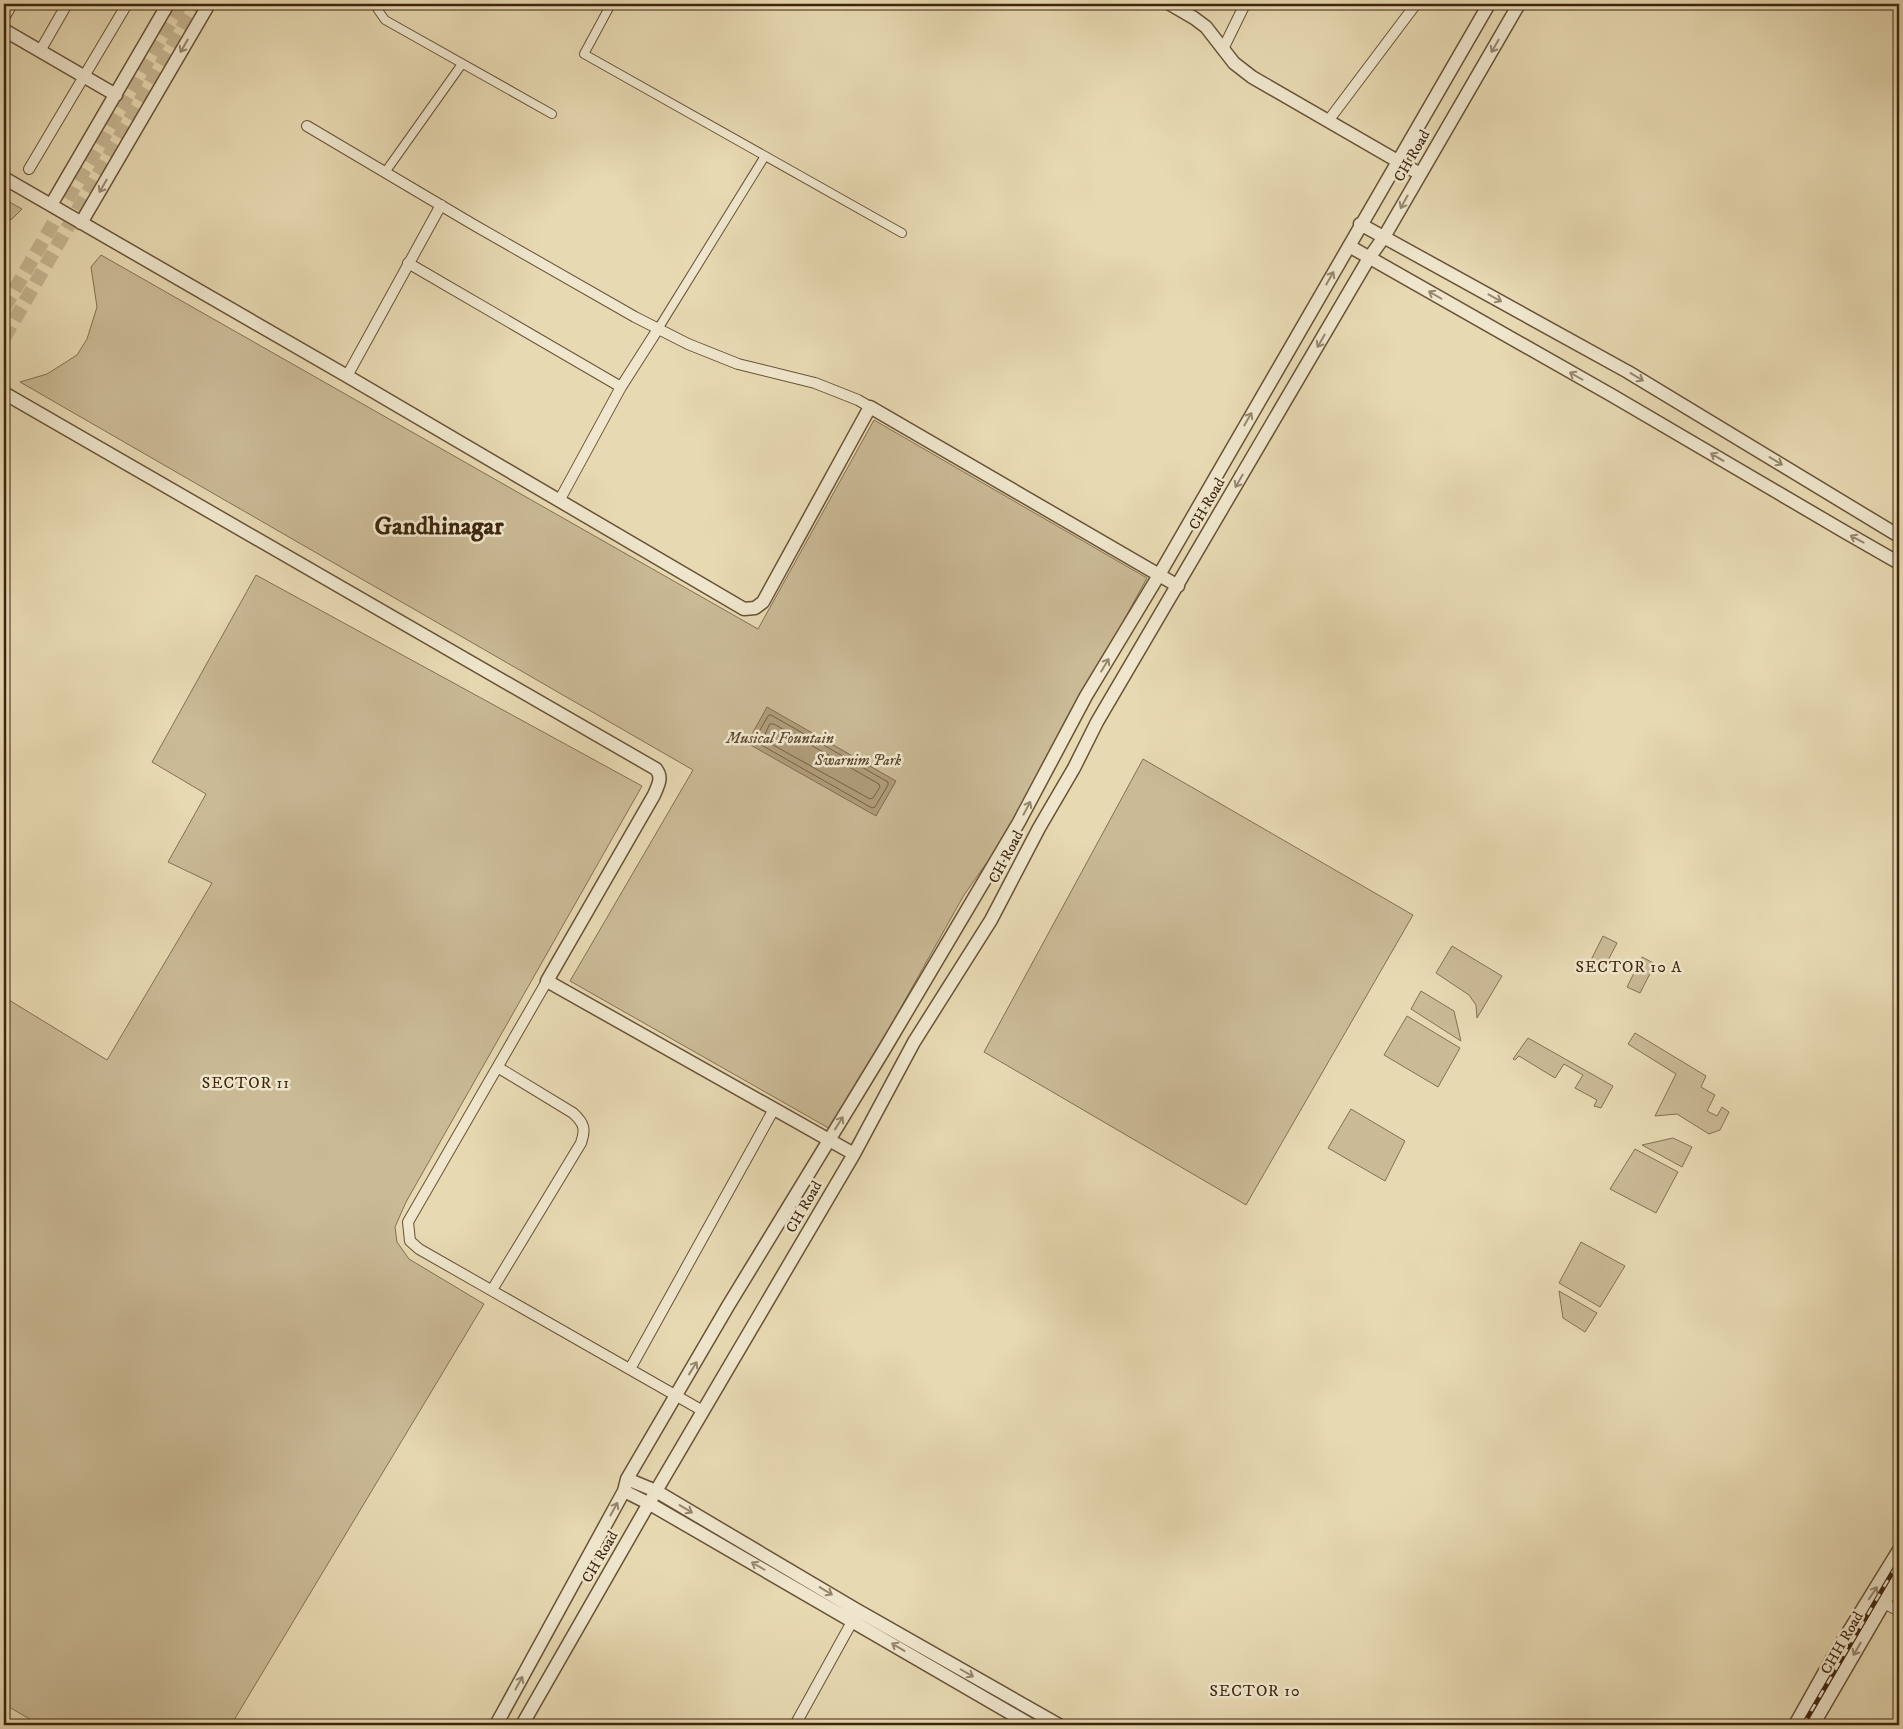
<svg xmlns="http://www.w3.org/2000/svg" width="1903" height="1729" font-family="'IM FELL DW Pica',serif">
<rect width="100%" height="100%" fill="#e7d9b2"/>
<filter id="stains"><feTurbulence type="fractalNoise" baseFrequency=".004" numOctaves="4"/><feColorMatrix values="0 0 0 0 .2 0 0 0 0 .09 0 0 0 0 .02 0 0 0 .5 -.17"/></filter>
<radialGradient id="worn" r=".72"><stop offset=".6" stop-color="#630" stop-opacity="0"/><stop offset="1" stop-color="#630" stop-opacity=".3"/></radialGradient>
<path fill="#caba96" stroke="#847052" d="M4 199 22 209 12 219 4 222Z
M101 255 758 629 874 420 1147 578 1004 838 964 895 832 1130 570 981 693 770 20 382 47 374 77 355 87 339 97 307 91 267Z
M256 575 642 786 406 1202 395 1227 397 1242 409 1259 484 1304 231 1725H40L4 1704V997L107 1060 212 883 168 862 206 794 152 762Z
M1143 759 1413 915 1246 1205 984 1052Z
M1603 936 1617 943 1602 972 1589 964Z
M1452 946 1502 976 1477 1018 1476 1005 1469 995 1436 973Z
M1642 957 1655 964 1640 993 1627 987Z
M1421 991 1454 1011 1461 1041 1411 1009Z
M1407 1016 1460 1048 1438 1087 1384 1055Z
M1635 1033 1706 1076 1701 1087 1715 1095 1707 1111 1717 1116 1722 1107 1729 1112 1720 1130 1709 1134 1677 1114 1655 1116 1676 1074 1628 1044Z
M1528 1038 1613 1086 1601 1108 1594 1106 1597 1100 1575 1088 1583 1075 1564 1064 1555 1078 1519 1056 1515 1060 1513 1059Z
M1351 1109 1405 1141 1385 1181 1328 1148Z
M1673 1138 1692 1147 1682 1167 1642 1145Z
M1635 1149 1678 1172 1656 1213 1610 1189Z
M1581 1242 1625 1266 1600 1307 1559 1283Z
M1559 1291 1597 1313 1585 1332 1563 1318Z"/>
<path fill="#ae9c7a" stroke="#816c4e" d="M767 707 896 781 876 816 747 743Z"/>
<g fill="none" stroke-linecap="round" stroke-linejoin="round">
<path stroke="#766044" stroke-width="1" d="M771 715 888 782V785L875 807 872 808 756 742 755 739 768 716Z
M770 724H774L879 784 880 787 873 798 870 799 764 740V737Z"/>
<path stroke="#c5b591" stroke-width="14" stroke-dasharray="14 7" stroke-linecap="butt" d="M4 308 181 4
M4 338 196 4"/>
<g stroke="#685236" stroke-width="10">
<path id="pedestrian" d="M376 4 378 10 385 20 552 114
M611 4 584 54 902 233
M386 171 462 64
M658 329 765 156"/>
</g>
<g stroke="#685236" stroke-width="12">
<path id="minor" d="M4 18 12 4
M1223 49 1245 4
M40 51 67 4
M1328 121 1416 4
M307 126 474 225 635 317 688 344 738 364 815 383 858 400 870 407
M29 169 127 4
M408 263 621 387
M347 376 441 205
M559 501 621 387 658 329
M547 981 408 1222 410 1241 419 1249 703 1411
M492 1290 581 1143C586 1129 584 1123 573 1113L499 1068
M630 1369 774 1109
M1884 1603 1899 1611
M795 1725 853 1620 854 1614"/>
</g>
<g stroke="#685236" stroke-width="15">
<path id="tertiary" d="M1170 4 1194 18 1206 27 1234 63 1252 77 1420 174
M4 30 116 95
M4 178 347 376 744 609 755 608 763 602 870 407 1178 586
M51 205 168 4
M81 223 209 4
M1360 224 1628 372 1899 536
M1349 246 1613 396 1845 532 1899 563
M4 393 656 769C663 778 658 785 654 795L547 981 854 1154
M627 1479 656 1491 855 1609 1059 1725
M624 1491 650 1504 1031 1725
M496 1725 624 1491 627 1479 728 1306 884 1050 1019 822 1086 696 1159 575 1489 4
M522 1725 656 1491 854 1154 914 1042 991 920 1039 828 1074 768 1097 722 1369 258 1384 237 1519 4
M1795 1725 1833 1657 1899 1550
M1813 1725 1899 1577"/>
</g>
<use href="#pedestrian" stroke="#efe6cd" stroke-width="8"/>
<use href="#minor" stroke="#efe6cd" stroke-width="10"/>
<use href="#tertiary" stroke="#efe6cd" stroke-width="12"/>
<g stroke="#3e250d" stroke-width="4.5">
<path id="rail" d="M1803 1725 1899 1561"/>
</g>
<use href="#rail" stroke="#efe6cd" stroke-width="2.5" stroke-dasharray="8" stroke-linecap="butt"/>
</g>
<defs><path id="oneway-shaft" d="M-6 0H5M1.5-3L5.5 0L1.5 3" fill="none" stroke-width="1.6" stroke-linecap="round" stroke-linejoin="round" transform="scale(1.25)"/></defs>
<g stroke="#96866d">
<use href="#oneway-shaft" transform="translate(184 46) rotate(120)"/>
<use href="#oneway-shaft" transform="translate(1495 46) rotate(120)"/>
<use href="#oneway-shaft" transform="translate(103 186) rotate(120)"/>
<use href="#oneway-shaft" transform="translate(1404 202) rotate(119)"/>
<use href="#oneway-shaft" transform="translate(1330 278) rotate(-60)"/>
<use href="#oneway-shaft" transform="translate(1435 295) rotate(-150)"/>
<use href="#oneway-shaft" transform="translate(1495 298) rotate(29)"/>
<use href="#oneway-shaft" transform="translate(1321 341) rotate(120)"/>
<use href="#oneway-shaft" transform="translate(1576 376) rotate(-150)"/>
<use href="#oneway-shaft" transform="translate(1637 377) rotate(31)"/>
<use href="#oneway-shaft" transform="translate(1248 419) rotate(-60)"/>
<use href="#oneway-shaft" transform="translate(1717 457) rotate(-149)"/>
<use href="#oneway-shaft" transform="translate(1776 461) rotate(31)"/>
<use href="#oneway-shaft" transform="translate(1239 481) rotate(120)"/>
<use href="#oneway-shaft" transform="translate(1857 539) rotate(-152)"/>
<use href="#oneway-shaft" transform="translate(1105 665) rotate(-59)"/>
<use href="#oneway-shaft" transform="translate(1027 808) rotate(-62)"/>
<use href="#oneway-shaft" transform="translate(839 1123) rotate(-58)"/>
<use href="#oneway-shaft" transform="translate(693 1368) rotate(-58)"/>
<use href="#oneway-shaft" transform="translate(614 1509) rotate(-61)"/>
<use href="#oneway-shaft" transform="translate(686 1509) rotate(31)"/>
<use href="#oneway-shaft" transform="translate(758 1566) rotate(-150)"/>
<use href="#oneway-shaft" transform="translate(826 1591) rotate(31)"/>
<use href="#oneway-shaft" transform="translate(1873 1593) rotate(-56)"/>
<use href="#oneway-shaft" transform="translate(898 1647) rotate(-149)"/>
<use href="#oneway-shaft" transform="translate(1857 1649) rotate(120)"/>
<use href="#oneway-shaft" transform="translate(967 1673) rotate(30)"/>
<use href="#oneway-shaft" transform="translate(519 1683) rotate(-61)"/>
</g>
<g text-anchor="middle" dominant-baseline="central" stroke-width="5" stroke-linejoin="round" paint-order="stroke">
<g font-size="15" fill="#3e250d" stroke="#efe6cd">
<text transform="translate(1412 156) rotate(-60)">CH Road</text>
<text transform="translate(1207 504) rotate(-60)">CH Road</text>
<text transform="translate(1006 857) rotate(-62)">CH Road</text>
<text transform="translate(804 1207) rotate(-60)">CH Road</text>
<text transform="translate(600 1557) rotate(-60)">CH Road</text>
<text transform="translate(1842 1643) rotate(-60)">CHH Road</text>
</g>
<g font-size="15" font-style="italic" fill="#614a2f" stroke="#efe6cd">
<text x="858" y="760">Swarnim Park</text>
</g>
<g font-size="16" font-style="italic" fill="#60492e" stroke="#efe6cd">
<text x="780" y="738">Musical Fountain</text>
</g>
<g font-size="16" letter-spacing="1" fill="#3e250d" stroke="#efe6cd">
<text x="1629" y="967">SECTOR 10 A</text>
<text x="246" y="1083">SECTOR 11</text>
<text x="1255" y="1691">SECTOR 10</text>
</g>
<g font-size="25" font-weight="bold" fill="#3e250d" stroke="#efe6cd">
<text x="439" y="526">Gandhinagar</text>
</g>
</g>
<rect width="1903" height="1729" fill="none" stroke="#e7d9b2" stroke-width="20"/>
<rect x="5" y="5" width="1893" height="1719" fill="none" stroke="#3e250d" stroke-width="2.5"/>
<rect x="10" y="10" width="1883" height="1709" fill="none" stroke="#3e250d"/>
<rect width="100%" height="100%" filter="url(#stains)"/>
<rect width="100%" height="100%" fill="url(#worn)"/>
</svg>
